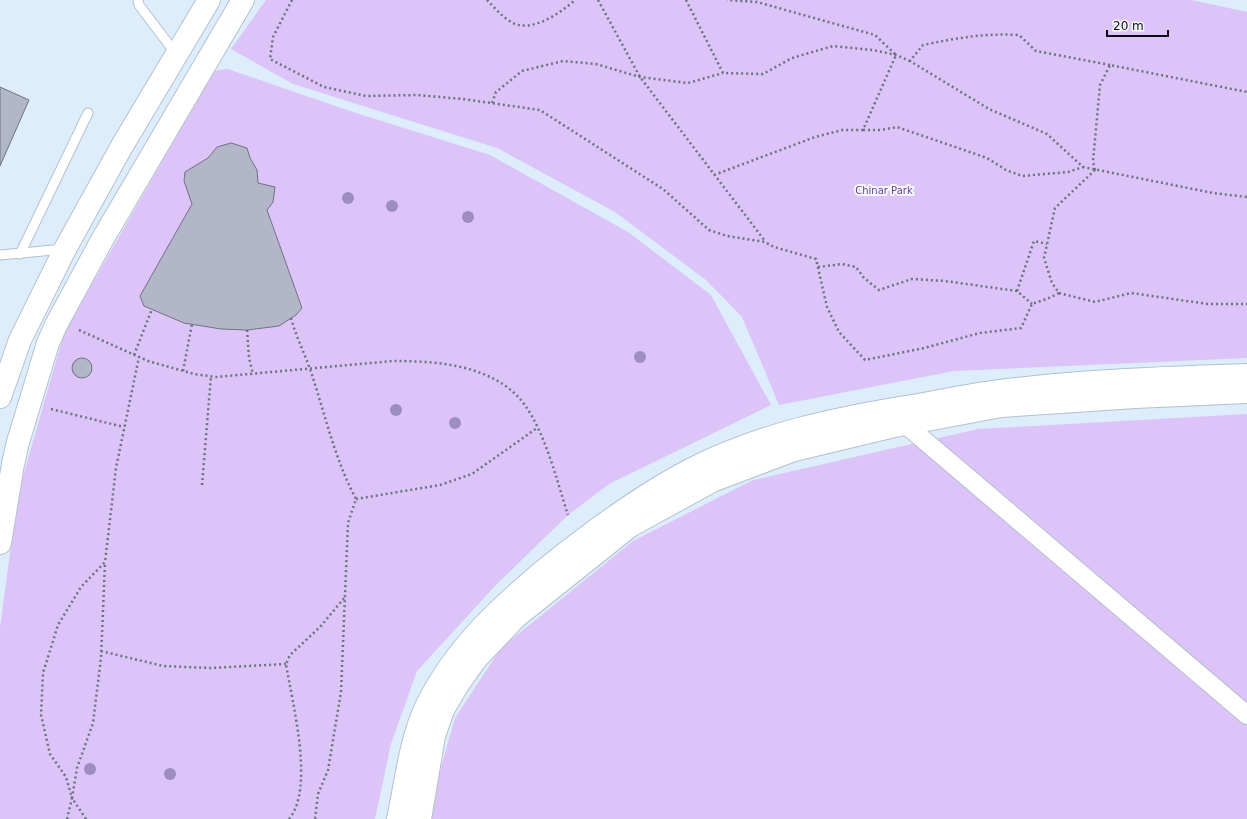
<svg xmlns="http://www.w3.org/2000/svg" width="1247" height="819" font-family="'DejaVu Sans',sans-serif">
<rect width="100%" height="100%" fill="#deedfc"/>
<path fill="#dcc3f8" d="M266 0H1192L1247 12V358L954 371 779 405 742 317 706 280 615 212 497 148 293 84 231 49Z
M228 69 353 112 490 155 628 232 711 295 771 405 609 484 568 515 495 586 417 671 391 744 375 819H0V628L18 494 62 340 69 324 214 71Z
M1247 414V819H426L455 718 501 648 633 541 753 480 978 429Z"/>
<path fill="#b3b6c8" stroke="#6f7283" d="M0 87 29 100 0 166Z
M231 143 247 148 250 158 257 170 258 183 275 187 273 202 267 210 302 308 296 315 279 326 247 330 221 329 184 323 144 306 140 296 192 204 184 181 185 172 208 158 217 147Z
M72 368a10 10 0 1 1 20 0a10 10 0 1 1-20 0Z"/>
<g fill="none" stroke-linecap="round" stroke-linejoin="round">
<g stroke="#b3c1cf" stroke-width="11">
<path id="service" d="M138 0 139 5 176 54
M20 254 88 113
M0 255 64 249"/>
</g>
<g stroke="#b3c1cf" stroke-width="20">
<path id="minor" d="M905 424 1247 715"/>
</g>
<g stroke="#b3c1cf" stroke-width="24">
<path id="tertiary" d="M398 819C406 782 410 741 426 707 455 647 503 604 553 563 597 528 642 495 692 469 763 433 841 417 918 405 951 399 984 392 1017 389 1093 380 1170 378 1247 375
M420 819 434 736 443 710 457 686 476 659 516 617 630 526 712 481 794 450 890 427 1001 406 1135 397 1247 392"/>
</g>
<g stroke="#b3c1cf" stroke-width="24">
<path id="secondary" d="M0 397 20 340 65 249 122 146 209 0
M0 543 13 464 18 442 48 343 56 325 102 240 243 0"/>
</g>
<path stroke="#6a737d" stroke-width="2.5" stroke-dasharray="2 3" stroke-linecap="butt" d="M292 0 273 37 270 59 324 87 366 96 417 95 463 99 540 110 663 189 709 230 727 236 765 242 774 247 816 259 827 307 839 332 865 360 924 348 980 333 1021 328 1032 304 1049 298 1059 293 1052 283 1044 258 1055 208 1095 170
M487 0C495 8 503 18 513 23 532 33 562 12 575 0
M598 0 640 77 765 241
M686 0 723 73 763 74 792 58 833 46 873 50 896 55 910 61
M1110 65 1036 51 1019 35C985 33 956 38 923 45L910 61 989 109 1047 134 1083 167 1213 193 1247 197
M492 103 496 92 522 71 563 61 596 64 640 77 688 83 723 73
M863 130H881L897 127 987 158 1006 170 1022 176 1068 172 1083 167
M1095 170 1093 161 1100 85 1110 65 1247 92
M714 175 815 137 842 130H863L896 55 875 35 757 2 727 0
M818 267 842 264 856 267 864 278 879 290 912 279 945 281 1017 291 1032 304
M1017 291 1034 241 1047 244
M1059 293 1095 302 1131 293 1208 304H1247
M291 318C296 337 305 354 311 372 325 414 335 460 356 499L348 523 341 692 328 770 318 794 315 819
M79 330 148 361 194 374 216 377 393 361C433 361 480 364 512 391 542 416 556 479 568 515
M247 330 249 358 253 374
M134 355 152 309
M183 371 192 324
M51 409 124 427
M202 485 211 376
M356 499 440 485 472 474 537 428
M101 651 163 666 210 668 286 664
M67 819 72 798 66 777 50 754 41 715 43 673 58 625 81 587 105 562 116 468 139 357
M86 819 72 798 77 768 93 723 101 658 105 563
M289 819C315 788 292 702 286 664L290 655 320 627 345 597"/>
<use href="#service" stroke="#fff" stroke-width="9"/>
<use href="#minor" stroke="#fff" stroke-width="18"/>
<use href="#tertiary" stroke="#fff" stroke-width="22"/>
<use href="#secondary" stroke="#fff" stroke-width="22"/>
</g>
<g fill="#9e8ebf">
<circle cx="348" cy="198" r="6"/>
<circle cx="392" cy="206" r="6"/>
<circle cx="468" cy="217" r="6"/>
<circle cx="640" cy="357" r="6"/>
<circle cx="396" cy="410" r="6"/>
<circle cx="455" cy="423" r="6"/>
<circle cx="90" cy="769" r="6"/>
<circle cx="170" cy="774" r="6"/>
</g>
<g text-anchor="middle" dominant-baseline="central" stroke-width="4" stroke-linejoin="round" paint-order="stroke">
<g font-size="10" fill="#69408d" stroke="#f6f9fc">
<text x="884" y="190">Chinar Park</text>
</g>
</g>
<path d="M1107 30v6h61v-6" fill="none" stroke="#0a0e13" stroke-width="2"/>
<text x="1113" y="30" font-size="12" fill="#0a0e13" stroke="#f6f9fc" stroke-width="3" paint-order="stroke">20 m</text>
</svg>
